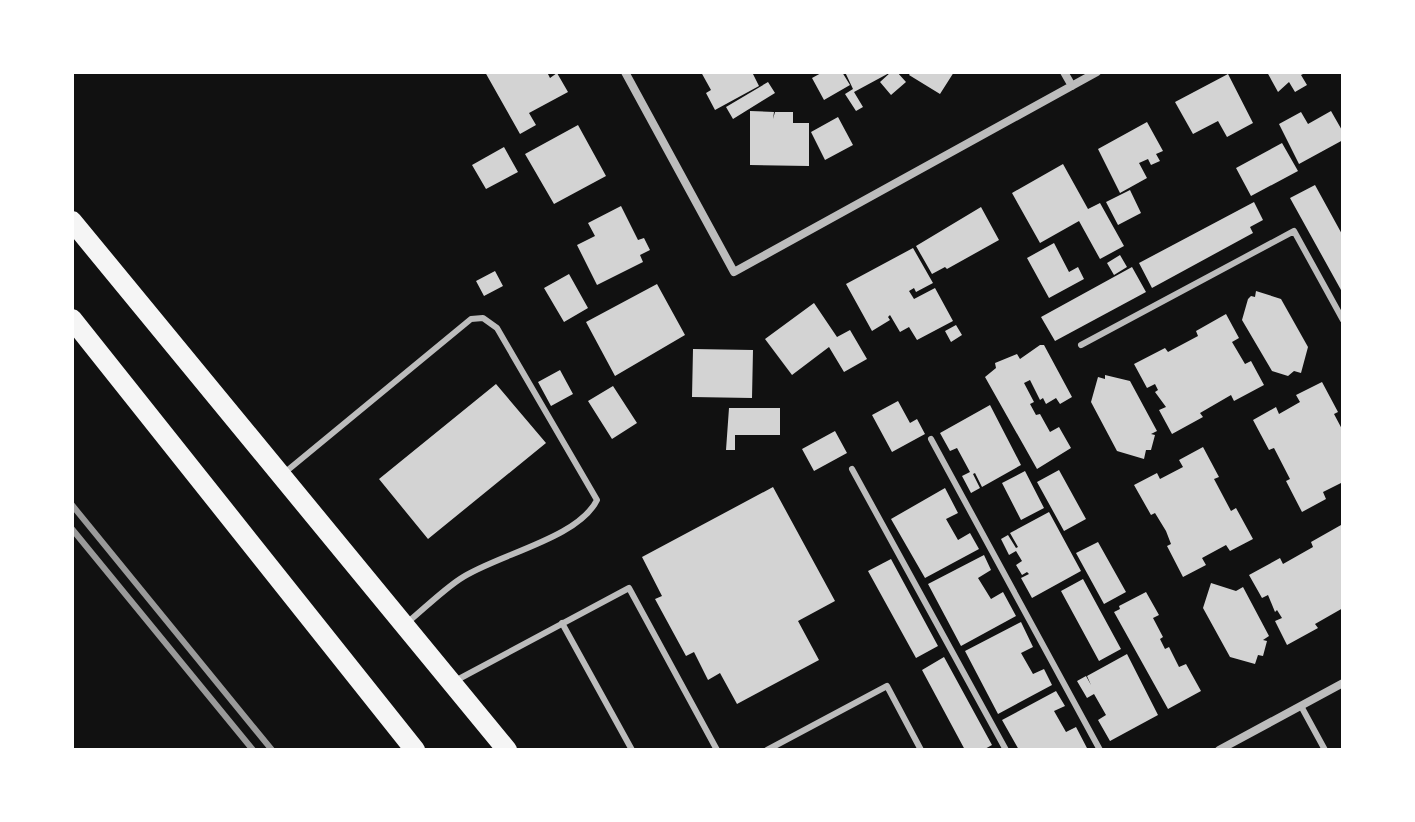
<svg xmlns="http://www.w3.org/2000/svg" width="1415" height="822" font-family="'DM Sans',sans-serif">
<rect width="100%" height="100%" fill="#111"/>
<path fill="#d3d3d3" d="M485 72H547L550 78 557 73 568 92 529 113 536 125 520 134Z
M701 72H752L759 86 715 110 706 93 711 90Z
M823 72H842L850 85 824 100 812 78Z
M845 72H891L854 92 863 107 856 111 845 94 853 89Z
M891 72H897L906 82 891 95 880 82Z
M911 72H954L940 94 909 75Z
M1267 72H1307L1301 75 1307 85 1295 92 1289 82 1278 92Z
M1228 74 1253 123 1227 137 1218 121 1193 134 1175 102Z
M768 82 775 93 733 119 726 107Z
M750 111 774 112 773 119 775 112H793V123H809V166L750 165Z
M1331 111 1343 132V140L1299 164 1279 124 1301 112 1308 124Z
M838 117 853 145 825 160 811 132Z
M1147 122 1163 151 1156 154 1160 161 1151 165 1148 159 1139 163 1147 178 1120 193 1098 149Z
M578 125 606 176 554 204 525 154Z
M1282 143 1298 171 1251 196 1236 168Z
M504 147 518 172 486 189 472 165Z
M1063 164 1088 209 1100 203 1124 246 1100 259 1079 221 1040 243 1012 193Z
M1315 185 1343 236V289L1341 290 1290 198Z
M1130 190 1141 213 1118 225 1106 202Z
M1254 202 1263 220 1250 227 1253 233 1152 288 1139 263Z
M621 206 638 240 644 238 650 250 640 255 643 262 597 285 577 245 595 236 588 223Z
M981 207 999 240 947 269 945 267 932 274 916 246Z
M1054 243 1069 272 1078 267 1084 279 1049 298 1027 258Z
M913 248 933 283 916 292 914 288 909 291 914 299 935 288 953 321 917 340 909 327 900 332 890 315 888 317 890 320 872 331 846 284Z
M1120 255 1127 267 1114 275 1107 263Z
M1132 267 1146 292 1055 341 1041 317Z
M495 271 503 286 484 296 476 281Z
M569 274 588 308 564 322 544 288Z
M657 284 685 335 615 376 586 322Z
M1256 291 1281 299 1308 347 1301 373 1294 371 1288 376 1272 371 1242 320 1248 299 1251 296 1255 297Z
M814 303 837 337 850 330 867 359 844 372 829 347 792 375 765 339Z
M1226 314 1239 338 1232 342 1245 364 1251 361 1264 385 1234 401 1231 395 1200 413 1203 417 1172 434 1159 410 1166 407 1155 392 1158 390 1155 384 1147 388 1134 364 1165 348 1168 352 1198 336 1196 331Z
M956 325 962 335 951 342 945 331Z
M1040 345H1044L1072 397 1060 404 1056 398 1046 404 1043 398 1040 400 1030 380 1024 383 1034 402 1030 404 1036 415 1040 414 1050 432 1059 427 1071 448 1037 469 985 377 996 368 995 363 1017 354 1020 359Z
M693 349 753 350 752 398 692 397Z
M560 370 573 394 551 406 538 382Z
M1105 375 1130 381 1157 431 1151 434 1155 435 1151 450H1146L1144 459 1117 451 1091 402 1098 377 1105 379Z
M1322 382 1338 412 1334 414 1343 431V482L1323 492 1326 499 1302 512 1286 481 1290 479 1274 448 1269 450 1253 420 1276 407 1279 414 1300 402 1296 395Z
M496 384 546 443 428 539 379 479Z
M613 386 637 423 612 439 588 401Z
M898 401 910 423 917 419 925 434 892 452 872 415Z
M990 405 1021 465 982 487 975 473 973 474 980 488 971 493 962 476 970 472 957 448 950 451 940 433Z
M729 408H780V435H735V450H726Z
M835 431 847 453 814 471 802 449Z
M1203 447 1219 477 1214 479 1231 511 1236 508 1253 539 1230 551 1226 545 1202 558 1206 565 1183 577 1167 546 1171 544 1166 531 1155 513 1151 515 1134 485 1157 473 1160 479 1183 467 1179 460Z
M1059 470 1086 519 1064 531 1037 482Z
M1025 471 1044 508 1021 520 1002 483Z
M773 487 835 601 798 621 819 660 737 704 720 673 708 680 694 652 686 656 655 599 662 596 642 557Z
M945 488 958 513 946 519 958 540 970 533 979 549 925 578 891 519Z
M1049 512 1081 571 1032 598 1021 578 1029 574 1027 572 1022 575 1016 565 1022 561 1016 551 1009 555 1001 539 1008 535 1016 548 1018 547 1010 533Z
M1341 525 1343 608 1315 624 1318 628 1287 645 1275 621 1282 618 1277 610 1275 612 1268 595 1262 598 1249 575 1280 558 1283 564 1313 547 1311 542Z
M1098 542 1126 592 1104 604 1076 553Z
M984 555 991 570 978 578 991 599 1003 592 1016 616 961 646 928 584Z
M891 559 938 646 916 658 868 571Z
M1083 579 1121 649 1099 661 1061 591Z
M1211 583 1236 591 1243 587 1269 636 1263 640 1267 641 1263 656 1258 655 1255 664 1230 657 1203 608Z
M1146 592 1159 615 1153 618 1163 637 1160 639 1165 649 1169 647 1179 667 1186 664 1201 691 1168 709 1114 612 1120 609 1119 606Z
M1021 622 1033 647 1021 653 1033 674 1044 669 1052 685 998 714 965 651Z
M1127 654 1158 715 1110 741 1098 720 1106 715 1094 694 1087 698 1077 681 1086 676 1091 685 1087 676Z
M944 657 992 745 983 750H965L922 670Z
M1056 691 1065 706 1054 711 1066 732 1076 727 1088 750H1019L1002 720Z"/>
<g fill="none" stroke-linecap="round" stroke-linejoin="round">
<path stroke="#bcbcbc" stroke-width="6" d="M1081 345 1294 231 1343 320
M931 439 1100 750
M852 469 1006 750
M283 474 471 319 483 318 497 328 597 500C578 539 495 555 460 579 442 591 425 608 408 622
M562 623 632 750
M455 681 629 588 717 750
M1301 706 1325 750
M767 750 887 686 921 750"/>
<path stroke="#bcbcbc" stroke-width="8" d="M625 72 734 272 1097 72
M1064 72 1072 86
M1219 750 1343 683"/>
<path stroke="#f5f5f5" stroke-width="20" d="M72 221 507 750
M72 319 415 750"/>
<path stroke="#9a9a9a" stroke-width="6" d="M72 505 272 750
M72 529 253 750"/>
</g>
<rect width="1415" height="822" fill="none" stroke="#ffffff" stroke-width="148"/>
</svg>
